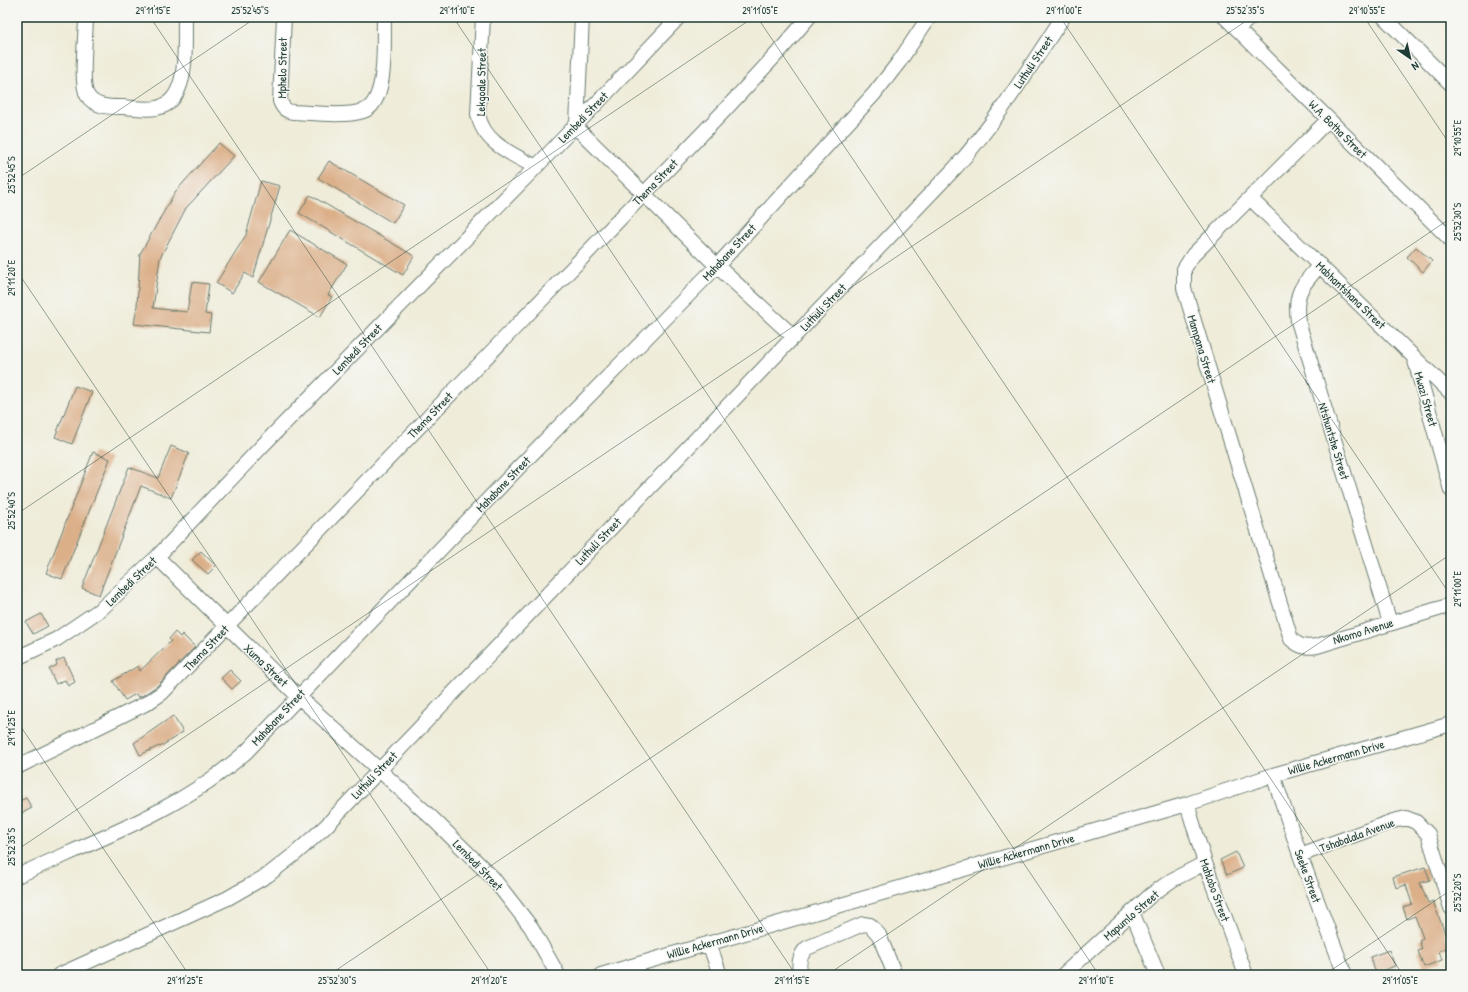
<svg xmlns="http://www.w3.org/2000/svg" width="1468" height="992" font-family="'Patrick Hand',sans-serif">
<rect width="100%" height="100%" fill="#f6f6f2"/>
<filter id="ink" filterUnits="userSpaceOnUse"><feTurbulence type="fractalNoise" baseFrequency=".025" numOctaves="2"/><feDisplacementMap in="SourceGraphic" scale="8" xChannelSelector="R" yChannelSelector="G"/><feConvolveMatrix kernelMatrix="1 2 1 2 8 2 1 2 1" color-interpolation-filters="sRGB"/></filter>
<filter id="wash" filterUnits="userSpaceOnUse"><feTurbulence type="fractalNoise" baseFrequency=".012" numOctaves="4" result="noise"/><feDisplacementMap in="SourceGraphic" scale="16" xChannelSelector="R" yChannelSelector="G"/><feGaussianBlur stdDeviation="0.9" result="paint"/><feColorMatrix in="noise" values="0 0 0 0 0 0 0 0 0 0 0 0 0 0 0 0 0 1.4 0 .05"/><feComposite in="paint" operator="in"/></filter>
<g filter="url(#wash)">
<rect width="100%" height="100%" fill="#efecd9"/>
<g id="blocks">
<path fill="#dbaf88" d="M219 143 234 156 186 208 160 258 153 308 187 312 192 282 209 284 205 314 211 315 209 332 134 324 137 306 140 254 175 192Z
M329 161 404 205 393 223 318 178Z
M261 181 280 186 253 278 245 273 232 293 216 283 246 235Z
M310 195 414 256 403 275 299 213Z
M290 230 347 264 328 295 332 297 320 317 259 282Z
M1416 247 1432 261 1423 272 1407 257Z
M75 386 92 392 72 444 55 437Z
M171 446 189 453 171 498 141 486 99 595 82 588 129 467 158 478Z
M93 452 110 459 62 579 46 573Z
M201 551 216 566 208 574 192 560Z
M41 614 48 626 33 634 26 622Z
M175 632 180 637 182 634 195 647 157 686 142 696 138 697 136 694 125 700 113 681 138 666 140 671 171 641 169 639Z
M64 658 75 682 68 686 65 680 56 684 49 669 57 665 56 661Z
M230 670 241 681 232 689 221 678Z
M173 716 183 732 160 747 159 746 140 755 134 743Z
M26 798 32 808 20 814 17 808V802Z
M1236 852 1243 868 1227 875 1220 860Z
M1425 867 1430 880 1420 883 1428 903 1433 901 1450 947 1439 951 1442 960 1424 967 1418 951 1422 949 1419 940 1423 938 1415 916 1407 919 1403 907 1412 904 1406 885 1396 888 1393 877Z
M1389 950 1395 966 1376 973 1370 957Z"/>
</g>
</g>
<g filter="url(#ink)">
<use href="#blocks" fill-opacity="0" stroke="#687a6e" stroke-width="1"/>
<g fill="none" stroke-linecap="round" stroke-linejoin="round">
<g stroke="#687a6e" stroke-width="16">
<path id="minor" d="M86 17C86 34 80 83 87 95 95 108 111 107 123 107 134 108 146 110 157 108 191 101 184 44 185 17
M284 17 280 101C283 108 285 111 293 112 313 113 344 117 363 111 389 103 383 39 384 17
M483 17 478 114C483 143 512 154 536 167
M1225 17 1451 240
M1384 17 1451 84
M1237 29 1251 17
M1328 120 1193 255 1184 269V288L1291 639C1300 647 1305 648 1317 646L1451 605
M577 124 582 17
M575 126 717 266 794 337
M1250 198 1451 393
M1320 265C1302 285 1294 293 1298 321L1390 623
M1414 357 1451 490
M157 557 298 696 432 818 492 877 531 927 558 975
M17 658 57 639 101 609 157 557 265 443 536 167 679 17
M17 767 147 703 162 693 723 112 784 46 809 17
M1273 775 1300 855 1345 975
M1187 804 1205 863 1246 975
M1300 855 1393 821 1406 818 1416 822 1428 834 1451 908
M17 876C96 840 182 810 247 751L520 466 717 266 874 94 899 62 929 17
M1132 912 1158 975
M709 943 720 975
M59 975 228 898 268 875 296 853 325 827 956 167C997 121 1029 68 1063 17
M601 975 1187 804 1273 775 1451 724
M801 975C798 966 799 955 807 948L863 924 870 925 879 935 895 975
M1063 975 1151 895 1172 880 1205 863"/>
</g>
<use href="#minor" stroke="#fff" stroke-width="14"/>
</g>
</g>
<path fill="none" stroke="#1f3d34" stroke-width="1" stroke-opacity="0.45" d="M150 17 796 975M453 17 1099 975M757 17 1403 975M1060 17 1451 596M1364 17 1451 146M17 179 257 17M17 271 492 975M17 514 754 17M17 721 189 975M17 850 1252 17M329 975 1451 218M827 975 1451 554M1324 975 1451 890"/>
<g text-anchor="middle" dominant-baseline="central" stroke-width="3" stroke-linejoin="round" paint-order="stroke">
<g font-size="12" fill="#1f3d34" stroke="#f6f6f2">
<text transform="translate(1033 62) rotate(-56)">Luthuli Street</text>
<text transform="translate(282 68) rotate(-89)">Mphelo Street</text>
<text transform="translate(481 82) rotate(-89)">Lekgoale Street</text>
<text transform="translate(583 117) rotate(-46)">Lembedi Street</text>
<text transform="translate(1338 129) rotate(45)">W.A. Botha Street</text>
<text transform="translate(655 182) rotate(-46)">Thema Street</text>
<text transform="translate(729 252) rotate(-47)">Mahabane Street</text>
<text transform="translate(1351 295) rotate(44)">Mabhantshana Street</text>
<text transform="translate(823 307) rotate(-46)">Luthuli Street</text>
<text transform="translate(357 349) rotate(-46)">Lembedi Street</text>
<text transform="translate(1202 349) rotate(73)">Mampana Street</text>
<text transform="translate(1426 399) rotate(74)">Mwazi Street</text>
<text transform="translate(430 415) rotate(-46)">Thema Street</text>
<text transform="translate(1334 441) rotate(73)">Ntshuntshe Street</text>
<text transform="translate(503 484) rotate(-46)">Mahabane Street</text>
<text transform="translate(598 541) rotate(-46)">Luthuli Street</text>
<text transform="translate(131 581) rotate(-44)">Lembedi Street</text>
<text transform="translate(1363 631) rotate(-17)">Nkomo Avenue</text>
<text transform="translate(206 648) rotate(-46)">Thema Street</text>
<text transform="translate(266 665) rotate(44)">Xuma Street</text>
<text transform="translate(278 717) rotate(-47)">Mahabane Street</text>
<text transform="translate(1336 757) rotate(-16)">Willie Ackermann Drive</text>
<text transform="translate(374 775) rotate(-46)">Luthuli Street</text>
<text transform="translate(1357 835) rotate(-20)">Tshabalala Avenue</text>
<text transform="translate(1026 851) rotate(-16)">Willie Ackermann Drive</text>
<text transform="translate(478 865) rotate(46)">Lembedi Street</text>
<text transform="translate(1308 876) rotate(70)">Seeke Street</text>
<text transform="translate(1215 890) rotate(70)">Mahlobo Street</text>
<text transform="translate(1131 915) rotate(-41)">Mapumlo Street</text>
<text transform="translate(715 941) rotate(-16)">Willie Ackermann Drive</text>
</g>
</g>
<rect width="1468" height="992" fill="none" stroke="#f6f6f2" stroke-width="44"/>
<g transform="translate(1410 58) rotate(146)" stroke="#f6f6f2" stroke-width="3" paint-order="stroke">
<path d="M0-3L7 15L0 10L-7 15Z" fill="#1f3d34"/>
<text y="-6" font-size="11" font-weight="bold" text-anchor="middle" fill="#1f3d34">N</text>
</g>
<rect x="22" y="22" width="1424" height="948" fill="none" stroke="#1f3d34" stroke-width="1.5"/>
<g font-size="10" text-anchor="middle" fill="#1f3d34">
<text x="153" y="14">29°11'15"E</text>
<text x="250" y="14">25°52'45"S</text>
<text x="457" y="14">29°11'10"E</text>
<text x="760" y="14">29°11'05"E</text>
<text x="1064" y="14">29°11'00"E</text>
<text x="1245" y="14">25°52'35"S</text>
<text x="1367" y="14">29°10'55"E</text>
<text transform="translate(1457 138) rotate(-90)" y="4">29°10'55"E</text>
<text transform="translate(11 175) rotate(-90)" y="4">25°52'45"S</text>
<text transform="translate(1457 222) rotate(-90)" y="4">25°52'30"S</text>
<text transform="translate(11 278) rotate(-90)" y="4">29°11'20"E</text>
<text transform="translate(11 511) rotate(-90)" y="4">25°52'40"S</text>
<text transform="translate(1457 589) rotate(-90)" y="4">29°11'00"E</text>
<text transform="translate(11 728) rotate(-90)" y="4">29°11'25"E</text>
<text transform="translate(11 847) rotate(-90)" y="4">25°52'35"S</text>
<text transform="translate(1457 893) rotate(-90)" y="4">25°52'20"S</text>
<text x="185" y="984">29°11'25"E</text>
<text x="337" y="984">25°52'30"S</text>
<text x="489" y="984">29°11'20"E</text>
<text x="792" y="984">29°11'15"E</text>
<text x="1096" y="984">29°11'10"E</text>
<text x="1400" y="984">29°11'05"E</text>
</g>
</svg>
